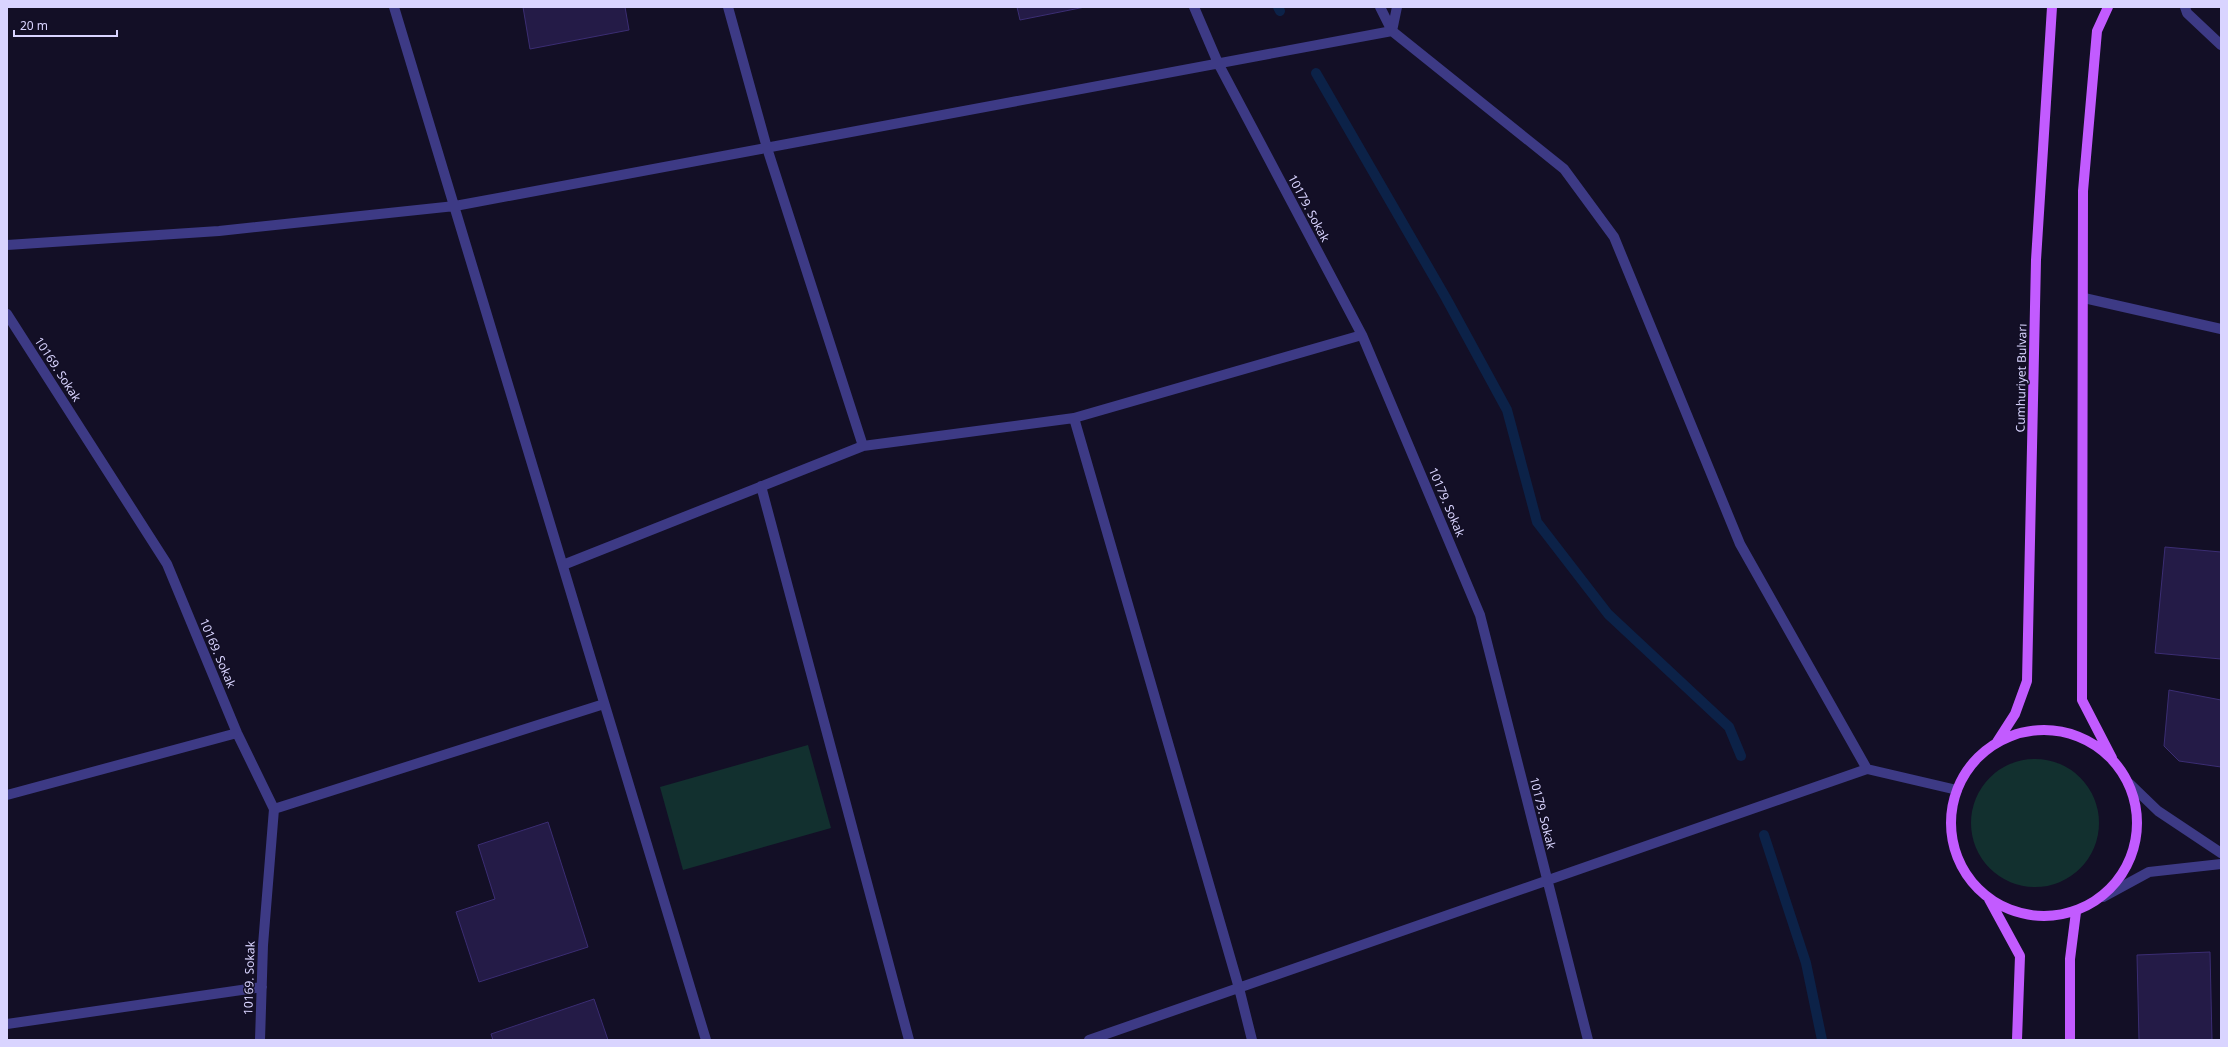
<svg xmlns="http://www.w3.org/2000/svg" width="2228" height="1047" font-family="'Noto Sans',sans-serif">
<rect width="100%" height="100%" fill="#130f26"/>
<path fill="#12302f" d="M808 745 831 828 683 870 660 787Z
M1971 823a64 64 0 1 1 128 0a64 64 0 1 1-128 0Z"/>
<g fill="none" stroke-linecap="round" stroke-linejoin="round">
<path stroke="#0c2248" stroke-width="10" d="M1278 7 1280 11
M1316 73 1446 298 1507 410 1537 522 1608 614 1729 727 1741 756
M1764 835 1806 963 1822 1040"/>
</g>
<path fill="#241b47" stroke="#3b2d73" d="M523 7H625L629 30 530 49Z
M1017 7H1085L1020 20Z
M2165 547 2221 552V659L2155 653Z
M2169 690 2221 700V767L2179 761 2164 746Z
M548 822 588 947 479 982 456 912 495 899 478 845Z
M2210 952 2212 1040H2139L2137 955Z
M594 999 608 1040H493L491 1034Z"/>
<g fill="none" stroke-linecap="round" stroke-linejoin="round">
<path stroke="#3d3a85" stroke-width="10" d="M394 7 706 1040
M728 7 767 148 863 446
M1194 7 1218 63 1362 335 1480 615 1588 1040
M1380 7 1392 31 1397 7
M2185 7 2187 13 2221 45
M7 245 219 231 455 206 1392 31 1564 169 1614 237 1740 544 1867 769
M2084 298 2221 329
M7 314 167 564 237 733 274 809 263 945 260 1040
M1074 418 1239 988 1252 1040
M761 486 909 1040
M563 565 863 446 1074 418 1362 335
M2130 784 2158 811 2221 853
M7 795 237 733
M274 809 604 704
M2103 897 2149 872 2221 864
M7 1024 262 987
M1089 1040 1867 769 1957 790"/>
<path stroke="#c25bff" stroke-width="10" d="M2108 7 2097 31 2083 191 2082 700 2112 758
M1951 823a93 93 0 1 1 186 0a93 93 0 1 1-186 0Z
M1997 742 2015 714 2027 681 2036 260 2052 7
M1989 899 2020 956 2017 1040
M2070 1040V959L2076 912"/>
</g>
<g text-anchor="middle" dominant-baseline="central" stroke-width="3" stroke-linejoin="round" paint-order="stroke">
<g font-size="12" fill="#d9d4ff" stroke="#130f26">
<text transform="translate(1309 208) rotate(62)">10179. Sokak</text>
<text transform="translate(58 369) rotate(57)">10169. Sokak</text>
<text transform="translate(2021 378) rotate(-89)">Cumhuriyet Bulvarı</text>
<text transform="translate(1447 502) rotate(67)">10179. Sokak</text>
<text transform="translate(218 653) rotate(67)">10169. Sokak</text>
<text transform="translate(1543 813) rotate(76)">10179. Sokak</text>
<text transform="translate(249 978) rotate(-88)">10169. Sokak</text>
</g>
</g>
<rect width="2228" height="1047" fill="none" stroke="#d9d4ff" stroke-width="16"/>
<path d="M14 30v6h103v-6" fill="none" stroke="#d9d4ff" stroke-width="2"/>
<text x="20" y="30" font-size="12" fill="#d9d4ff" stroke="#130f26" stroke-width="3" paint-order="stroke">20 m</text>
</svg>
